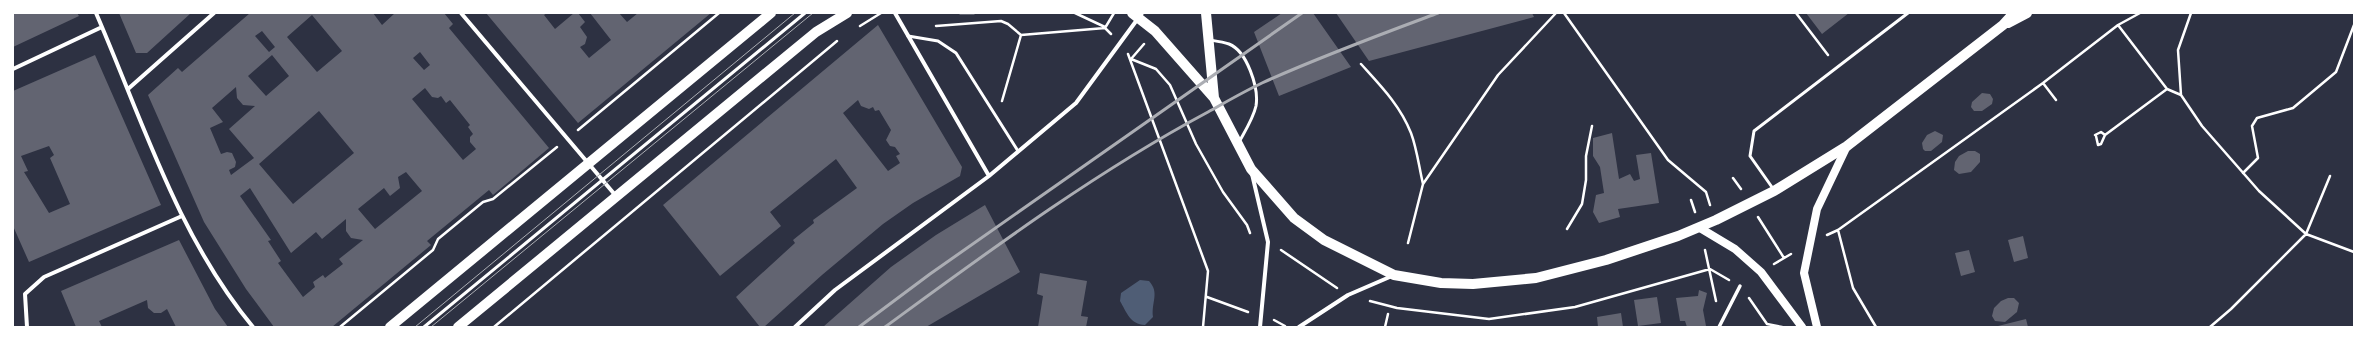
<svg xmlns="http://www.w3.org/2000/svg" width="2367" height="340" font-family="Mulish,sans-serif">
<rect width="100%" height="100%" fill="#2d3142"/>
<path fill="#4f5d75" d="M1140 280 1149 281C1160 293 1151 302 1153 317L1145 325C1130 324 1127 313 1120 301L1121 293Z"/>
<path fill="#626471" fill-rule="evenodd" d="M13 13H77L79 16 13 47Z
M119 13H191L147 53H136Z
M250 13H373L382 25 395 13H444L453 24 449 28 549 148 493 195 489 190 427 241 431 245 332 327H274L246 289 204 222 148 95 178 68 182 72ZM312 15 342 51 317 72 287 37ZM262 31 275 47 269 52 255 36ZM420 52 430 65 424 70 413 58ZM272 55 289 76 266 96 248 76ZM236 87 237 98 243 105 255 106 229 129 254 158 231 175 229 170 235 167 236 162 232 153 227 152 221 154 210 128 223 122 212 108ZM425 88 432 97 438 98 441 96 446 103 450 100 470 125 468 127 473 134 470 137V142L476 149 463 160 412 99ZM319 111 354 153 293 204 259 164ZM406 172 422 191 375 229 358 209 384 188 390 196 400 188 398 177ZM250 188 291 253 316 232 322 239 346 219V231L351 238 363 240 339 259 343 264 325 278 323 275 313 282 315 287 303 297 278 263 281 261 268 241 271 240 240 196Z
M486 13H547L544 15 555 29 574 13H578L585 22 580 27 587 37 585 44 580 47 589 58 611 40 590 13H619L627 22 638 13H711L578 123Z
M1282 13H1313L1351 67 1279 96 1254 32Z
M1336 13H1532L1534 17 1369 61Z
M1806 13H1849L1822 34Z
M878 25 962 167 960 176 913 203 883 224 822 275 764 327H760L736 297 795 243 793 240 814 223 813 220 857 188 836 159 770 212 781 226 720 276 663 205ZM858 100 861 106 869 109 873 107 875 111 879 110 891 130 886 140 890 146 895 147 900 154 896 156 900 163 888 171 843 113Z
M95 55 161 205 29 262 13 226V91ZM49 146 54 155 50 158 70 204 49 213 24 172 28 171 21 156Z
M1982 93 1990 94 1993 99 1992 104 1982 111H1974L1971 107 1972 102Z
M1935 131 1943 135 1942 142 1931 151H1925L1923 149 1922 143 1927 135Z
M1612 133 1619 179 1630 174 1634 181 1640 179 1636 155 1651 153 1659 203 1618 209 1620 217 1599 223 1593 212 1596 195 1604 193 1600 167 1593 156V138Z
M1968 151H1975L1980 154V162L1971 172 1959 174 1954 170 1955 162 1959 156Z
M985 205 1020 272 926 327H823L891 267 936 235Z
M2023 236 2028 258 2014 262 2008 240Z
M179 240 215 309 228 327H176L167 309 161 313H154L148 308 147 300 99 321 102 327H76L61 291Z
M1969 250 1975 272 1961 276 1955 253Z
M1040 273 1087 281 1081 316 1088 317 1086 327H1038L1043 296 1037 294Z
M1699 290 1707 293 1703 310 1706 326 1687 327 1685 321H1680L1676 298 1698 296Z
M1657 297 1661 323 1638 326 1634 300Z
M2008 298H2014L2019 303 2017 312 2005 322 1995 321 1992 316 1994 308 2001 301Z
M1621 313 1623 327H1598L1597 317Z
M2026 319 2028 327H1998V326Z"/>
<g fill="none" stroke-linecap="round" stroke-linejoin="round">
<path stroke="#fff" stroke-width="2.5" d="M960 13H974
M1075 13 1105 27
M1564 13 1668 160 1706 192 1710 205
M1796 13 1828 55
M2191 13 2178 50 2181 95 2202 126 2259 191 2306 234 2330 176
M2118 25 2167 89 2181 95
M860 26 881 13
M936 26 1001 21 1008 24 1021 35
M1111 34 1105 28 1114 13
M1128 54 1208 271 1203 327
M1131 59 1156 69 1170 85 1196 144 1223 192 1247 225 1250 233
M1131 59 1144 44
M1361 64C1380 85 1400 105 1411 133 1417 149 1419 167 1423 184
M2043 83 2056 100
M1002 101 1021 35 1105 28
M578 130 719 13
M2095 135 2101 132 2105 135 2167 89
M2096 136 2098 145 2101 144 2105 135
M2243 173 2258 158 2252 126 2257 118 2293 108 2336 72 2354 25
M1733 178 1741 189
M1423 184 1498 75 1556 13
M1691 200 1695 212
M1758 217 1784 258
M1567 229 1582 204 1586 180V156L1592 126
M1838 230 1853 288 1876 327
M1827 235 1838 230 2043 83 2118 25 2140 13
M1408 243 1423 184
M1281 250 1337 288
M1705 250 1716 301
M1774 264 1791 254
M1207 297 1248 312
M1749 298 1767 324 1782 327
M1370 301 1397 308 1489 319 1575 307 1710 269 1729 280
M1274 320 1285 326
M340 327 433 250 438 239 483 202 493 199 557 147
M494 327 837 41
M1385 327 1388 314
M2210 327 2231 309 2306 234 2354 252"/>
<path stroke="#fff" stroke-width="3" d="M908 36 938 41 956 53 1018 151
M1210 40C1216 41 1223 42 1229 44 1247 51 1259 88 1256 106 1253 119 1245 131 1239 142
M1774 190 1750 156 1754 131 1908 13
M424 327 805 13"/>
<path stroke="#fff" stroke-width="3.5" d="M1719 327 1740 286"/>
<path stroke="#fff" stroke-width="4" d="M96 13C142 119 178 237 253 327
M461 13 616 196
M895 13 989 176
M13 69 102 27
M128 89 214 13
M1252 174 1268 242 1260 327
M27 327 25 294 44 277 182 216
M795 327 835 290 989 176 1076 103 1142 13
M1299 327 1348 295 1392 276"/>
<path stroke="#fff" stroke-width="8" d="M1700 228 1735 249 1761 272 1802 327
M1817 327 1804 273 1817 209 1847 146"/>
<path stroke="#fff" stroke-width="10" d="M1132 13 1155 31 1214 98
M1206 13 1214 98 1251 169 1294 218 1324 240 1394 275 1441 283 1473 284 1536 278 1606 260 1678 236 1716 220 1774 191 1847 146 2003 25 2014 13
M2008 23 2027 13
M390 327 771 13
M458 327 816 32 847 13"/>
<path stroke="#abadb3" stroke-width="1" d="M415 327 795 13
M431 327 813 13"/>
<path stroke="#abadb3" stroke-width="3" d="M859 327 930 274 1302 13
M885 327C989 251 1094 173 1208 112 1226 102 1243 92 1262 83 1319 57 1379 35 1438 13"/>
</g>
<rect width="2367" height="340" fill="none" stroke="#ffffff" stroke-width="28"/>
</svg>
